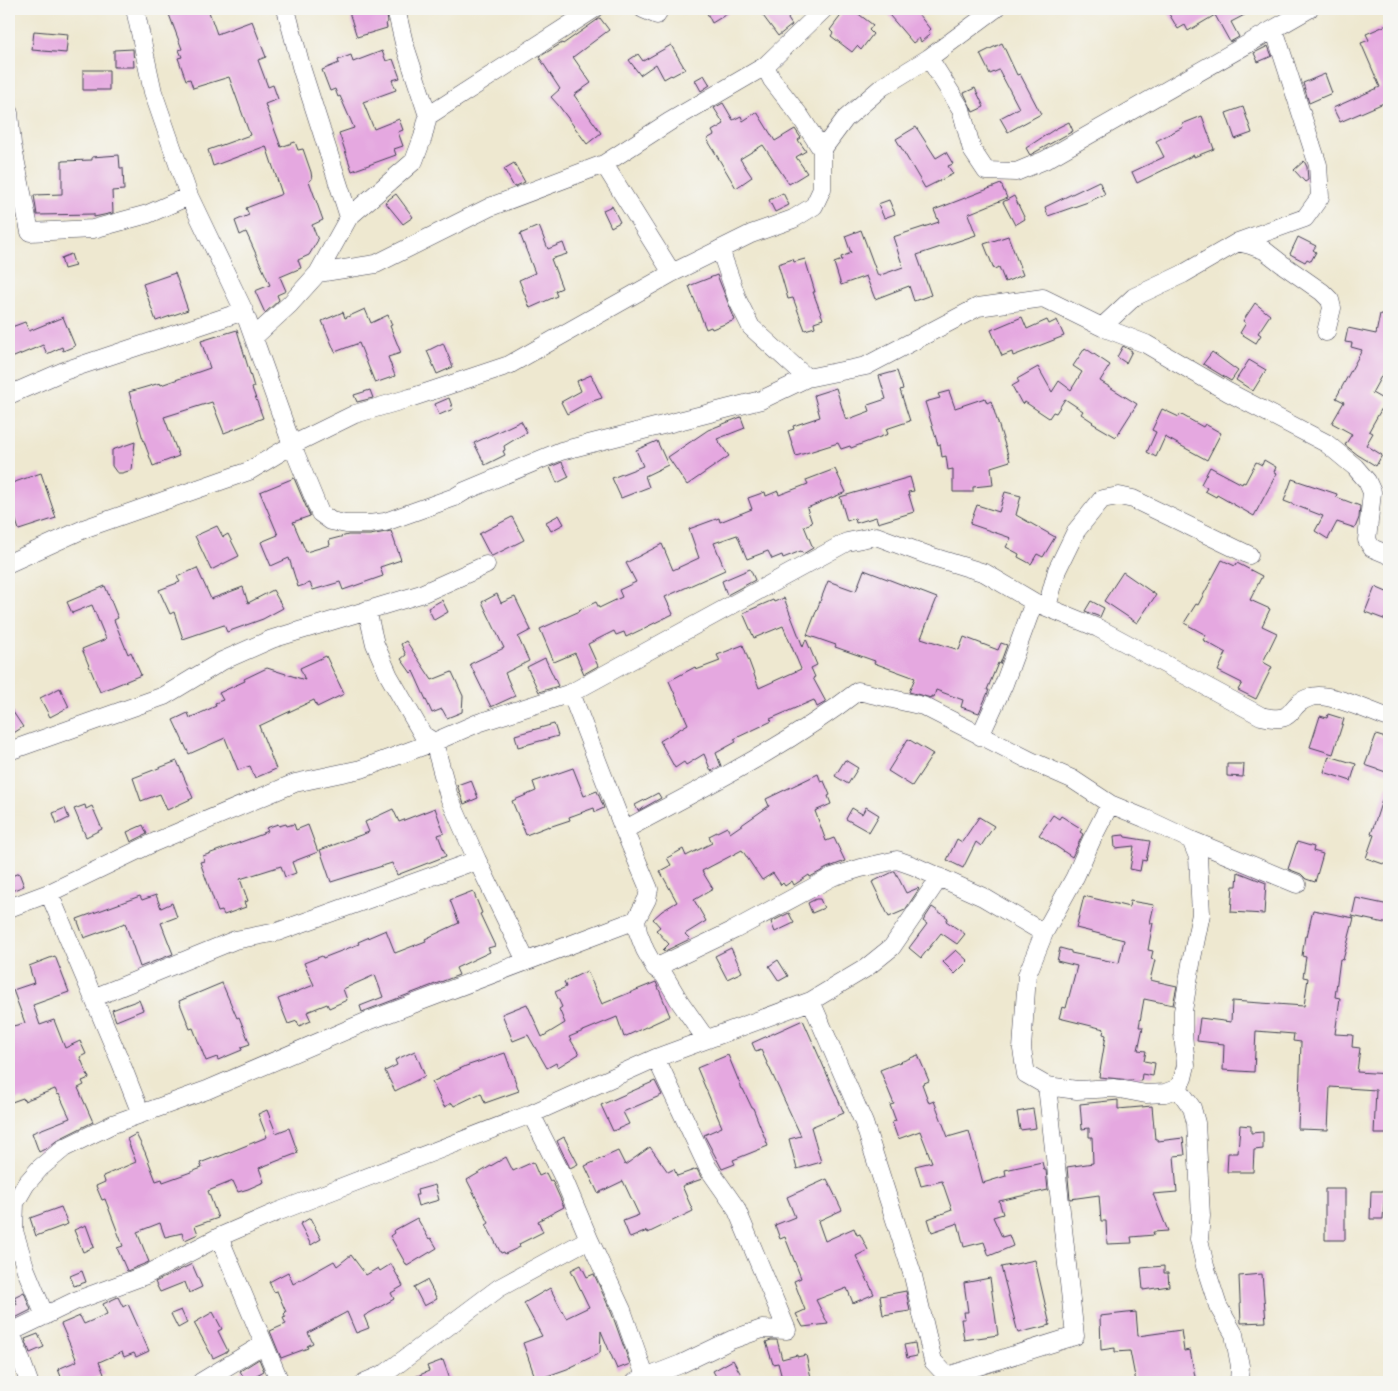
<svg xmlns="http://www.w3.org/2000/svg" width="1398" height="1391" font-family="Itim,sans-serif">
<rect width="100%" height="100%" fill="#f6f6f2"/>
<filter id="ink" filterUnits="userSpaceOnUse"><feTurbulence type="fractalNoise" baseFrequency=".02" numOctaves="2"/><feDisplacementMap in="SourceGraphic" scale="10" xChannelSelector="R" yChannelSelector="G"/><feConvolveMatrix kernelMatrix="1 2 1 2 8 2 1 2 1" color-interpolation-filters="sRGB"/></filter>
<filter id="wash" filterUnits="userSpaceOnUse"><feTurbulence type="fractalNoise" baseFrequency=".0096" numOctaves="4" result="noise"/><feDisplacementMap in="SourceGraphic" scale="20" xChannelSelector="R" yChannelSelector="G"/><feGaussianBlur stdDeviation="1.12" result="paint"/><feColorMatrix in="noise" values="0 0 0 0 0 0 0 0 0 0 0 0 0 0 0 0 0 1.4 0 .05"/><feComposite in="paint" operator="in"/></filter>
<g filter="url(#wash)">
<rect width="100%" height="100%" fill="#eee8d0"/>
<g id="blocks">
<path fill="#e5a8e0" d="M167 9H208L217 34 252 21 266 57 258 60 268 87 273 85 278 99 265 104 281 147 295 142 298 150 303 149 311 172 312 179 309 181 323 220 312 225 318 240 309 255 298 260 301 268 280 277 286 291 277 295 279 300 265 313 255 291 270 285 246 232 240 235 235 221 249 215 246 208 282 194 266 146 213 166 208 150 250 135 229 77 193 88 190 79 186 80 178 58 182 57 179 50 182 49Z
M348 9H386L388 22 386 23 387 28 357 37Z
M714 9H735L712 23 707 13Z
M758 9H783L789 17 788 19 792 25 778 36Z
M846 9 849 12 852 9 873 25 869 30 873 34 861 50 857 46 852 52 831 36 833 33 830 30Z
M884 9H926L919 15 930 29 928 31 930 34 921 42 919 38 913 43Z
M1166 9H1256L1231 22 1239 37 1230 42 1215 15 1188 31 1185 25 1178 29Z
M600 18 609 30 573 57 591 83 574 95 601 133 587 144 559 106 551 97 560 89 539 57 562 43 563 44Z
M1389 24V109L1386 102 1340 122 1333 108 1380 87 1361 43 1369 40 1366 34Z
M34 31 68 34 66 53 32 50Z
M1002 43 1017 75 1020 74 1041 114 1008 132 1000 118 1019 108 999 70 990 74 980 54Z
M671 45 685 69 672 76 671 75 664 79 656 64 640 75 629 60 638 54 643 61Z
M1268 46 1272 56 1258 62 1254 53Z
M133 49 134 67H114V50Z
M382 51 386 61 393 59 400 78 392 80 396 90 363 102 374 129 399 119 403 130 398 132 403 146 394 149 396 155 352 171 339 133 354 128 340 96 338 97 335 89 330 91 322 70 339 63 338 60 351 55 353 62Z
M83 70H109V90H83Z
M1325 74 1332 93 1309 103 1303 83Z
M704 75 710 85 701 91 695 80Z
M975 88 984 107 973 112 964 93Z
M723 103 733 120 741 116 743 121 757 112 775 141 795 129 801 138 798 140 806 151 796 157 807 173 789 184 763 145 740 159 752 177 736 188 707 139 714 135 712 131 724 124 714 108Z
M1243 107 1252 133 1235 139 1226 113Z
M1202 116 1214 149 1194 157V155L1137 183 1132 172 1164 157 1156 141 1183 127 1182 124Z
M1069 122 1073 131 1030 155 1026 148 1055 129Z
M916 127 936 158 946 152 953 164 948 166 953 174 925 188 896 139Z
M119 155 120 168H123L124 190 112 191 113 213 94 217V214L37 215 34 195 62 194V161L92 160V157Z
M1304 161 1307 167 1308 180 1305 182 1294 170Z
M514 163 525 182 514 187 504 169Z
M1099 181 1105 194 1088 202 1048 216 1045 207Z
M1001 184 1007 198 968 214 976 235 917 255 931 295 914 301 909 286 875 299 866 276 841 285 834 263 842 260 841 257 851 253 845 236 861 230 878 276 903 267 893 237 939 222 934 210Z
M783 193 789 205 775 212 769 200Z
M396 194 413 217 403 224 385 202Z
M1014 196 1025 219 1015 225 1003 202Z
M889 200 895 214 884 218 878 204Z
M612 206 620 222 611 227 603 210Z
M539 226 548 249 563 243 567 254 551 259 562 288 555 291 557 296 530 308 519 280 535 273 520 234Z
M1008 236 1023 275 1005 282 999 267 994 269 984 244Z
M1298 237 1316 246 1313 250 1316 252 1311 261 1307 259 1305 262 1290 254Z
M71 254 75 266 64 269 61 258Z
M793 259 794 262 805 259 815 292H813L823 319 814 322 815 327 805 330 793 298 788 299 778 264Z
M175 273 188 310 156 321 143 284Z
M717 275 735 320 712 329 711 327 706 329 689 286Z
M1255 303 1270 315 1258 333 1261 335 1256 343 1240 333 1246 323 1243 321Z
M365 309 371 323 388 315 392 325 390 326 401 353 388 357 395 376 375 383 359 343 335 352 322 321 343 312 345 318Z
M1380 314 1389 315V347L1387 356 1389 357V365L1387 372 1384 371 1372 393 1386 401 1369 431 1373 433 1366 445 1382 455 1376 466 1358 455 1345 445 1352 434 1332 423 1344 402 1336 398 1362 350 1351 347 1352 343 1345 342 1348 328 1376 334Z
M63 317 75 346 63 351 62 347 47 354 43 345 9 359V328L25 322 29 331Z
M1022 317 1027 329 1047 320 1049 324 1057 320 1064 336 1013 356 1012 352 1002 356 991 330Z
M237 330 254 387 252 388 263 418 224 433 212 402 164 417 179 456 153 466 142 436 129 392 160 383 161 385 210 368 201 341Z
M443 343 453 367 437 374 427 351Z
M1123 346 1132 351 1126 363 1117 357Z
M1085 348 1110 365 1100 381 1137 404 1116 437 1092 423 1093 422 1081 414 1083 411 1065 399 1056 413 1053 412 1049 418 1025 402 1022 404 1012 386 1019 382 1017 379 1038 367 1052 392 1059 381 1071 390 1082 372 1073 366Z
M1212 352 1238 371 1231 381 1203 364Z
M1249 360 1266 370 1253 391 1236 380Z
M897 371 903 389 900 390 910 421 886 429 888 434 851 448 850 446 841 449 838 443 796 456 788 431 794 429 793 426 820 417 814 395 836 388 846 420 870 411 868 405 886 399 879 376Z
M591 375 602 398 587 403 567 414 561 402 581 391 577 381Z
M370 390 373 398 357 402 354 395Z
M949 391 955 408 985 398 987 403 991 401 1010 461 991 467 993 485 973 487V492H953V469L948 470 946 456 942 457 940 444 938 445 925 402 940 398 938 394Z
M449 398 453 409 439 415 435 404Z
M1162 409 1179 417 1180 414 1203 427 1205 424 1221 433 1207 460 1165 437 1156 457 1147 452 1156 432 1152 430Z
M741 417 745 428 717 439 729 456 687 485 668 457 708 430Z
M521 421 527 432 504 446 505 450 503 451 505 455 485 465 474 443Z
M657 441 668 465 645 476 649 487 621 498 612 478 643 466 636 450Z
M135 442 132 470 122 473H117L112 466V450Z
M1264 460 1276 467 1274 472 1277 473 1254 516 1217 495 1216 497 1205 491 1207 488 1201 484 1210 467 1242 484 1243 482 1245 483 1256 462 1262 465Z
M562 462 569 477 557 483 550 467Z
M835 469 846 492 807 508 812 523 804 526 813 548 803 554 801 551 783 558 782 555 772 559 768 551 747 559 737 535 714 543 725 570 665 597 673 614 626 637 624 632 616 635 614 631 588 644 598 666 584 674 575 653 554 662 540 629 580 611 579 610 596 602 599 608 622 597 619 590 636 582 626 563 662 544 673 570 699 558 689 529 719 518 720 522 752 509 748 498 765 492 766 496 778 491 779 495 808 484 806 480Z
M41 473 56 518 19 530 9 499V484Z
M910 477 914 491 908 492 914 512 878 523 876 517 856 523 855 518 847 521 840 497Z
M294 478 310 516 293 522 306 552 330 545 329 540 348 535H370L391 531 401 560 380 567 383 576 343 590 340 582 313 590 310 583 298 587 289 558 271 566 261 542 278 535 260 492Z
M1292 479 1337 494 1336 497 1360 506 1359 518 1355 528 1337 522 1328 539 1315 531 1323 516 1284 501Z
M1005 492 1021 496 1016 515 1055 537 1043 557 1037 554 1031 564 1018 557 1019 554 1006 547 1011 538 970 524 977 505 999 512Z
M559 515 564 524 551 531 546 522Z
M512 517 524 540 492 556 490 555 479 534Z
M217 526 223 537 228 534 239 556 211 570 195 536Z
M1222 560 1235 566 1237 563 1262 576 1250 600 1270 609 1262 626 1277 633 1263 662 1272 667 1256 699 1238 690 1242 683 1218 671 1226 653 1203 640 1206 635 1184 623 1196 604 1198 605Z
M197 568 211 599 243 587 248 603 273 590 283 608 263 619 227 632 224 625 183 639 174 612 170 614 159 590 180 582 177 577Z
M750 569 755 580 727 595 722 581Z
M864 570 937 598 921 638 959 650 964 637 998 650 1001 643 1007 645 1000 664 998 663 987 690H989L979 713 961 707 963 700 936 690 934 697 931 696V698L909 692 915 678 874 663 875 661 835 647 836 645 807 635 828 581 856 591Z
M1123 572 1156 595 1137 623 1104 601Z
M105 586 118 618 114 620 128 654 131 652 141 675 100 692 82 649 106 639 92 605 72 613 67 602Z
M1375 587 1389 593V621L1365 612Z
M497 594 501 603 515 597 531 630 518 637 529 661 505 673 515 696 491 707 470 664 504 648 482 602Z
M784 598 803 647 806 639 817 665 811 668 815 677 813 678 826 702 817 707 814 700 770 719 772 721 734 739 736 742 716 753 721 766 711 771 704 754 686 765 684 762 675 768 660 741 688 724 669 681 695 667 696 670 720 661 717 655 743 645 759 688 801 669 783 626 754 638 743 613 773 600 774 602Z
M442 600 448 612 434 620 428 608Z
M1091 601 1104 608 1100 617 1085 611Z
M406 641 432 680 452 672 463 696 462 712 447 718 442 709 432 713 413 671 411 673 401 659 406 655 401 644Z
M326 656 344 694 317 707 314 700 259 726 276 769 255 778 250 766 238 770 225 738 189 754 173 720 188 713 190 718 216 706 215 703 223 700 219 693 245 681 244 679 267 668 305 680 300 668Z
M545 658 558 686 539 692 527 667Z
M60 688 69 707 50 717 40 698Z
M9 706 23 727 9 736Z
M1328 714 1344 719 1333 754 1310 747 1320 716 1327 718Z
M554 724 558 736 518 747 515 735Z
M1376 735 1389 739V773L1365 765Z
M908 739 933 754 912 786 888 771Z
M1329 756 1356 764 1351 781 1324 772Z
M845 760 858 768 848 784 835 776Z
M177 761 193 798 167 810 160 794 141 801 133 778Z
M1227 764H1244L1243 777 1227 776Z
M573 768 584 796 597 791 604 808 595 812 594 808 569 817 570 820 549 827V826L526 835 512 801 536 791 533 782Z
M818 774 821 782 824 781 830 795 828 796 831 804 815 811 826 841 834 838 845 861 827 868 810 877 809 875 794 885 792 881 785 886 783 883 781 885 773 873 762 880 742 850 702 871 713 889 694 900 706 921 685 934 690 939 665 951 663 950 669 944 656 930 660 927 653 919 662 911 677 902 660 871 671 865 667 858 683 849 686 856 712 843 709 836 727 827 730 833 769 806 766 799Z
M471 780 478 798 464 804 457 785Z
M1387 785 1389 786V866L1366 858 1374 835 1371 834Z
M658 793 661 798 638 811 635 805Z
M85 805 86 809 92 806 102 829 86 837 74 809Z
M866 807 879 815 869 832 846 819 852 808 862 814Z
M65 808 69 818 57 824 53 813Z
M435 808 444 833 438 835 446 856 397 875 392 863 331 882 320 850 369 832 365 822 393 809 399 822Z
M1053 815 1059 819 1061 816 1082 829 1080 832 1083 834 1072 857 1039 835Z
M979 817 994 826 981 846 976 842 963 868 947 860 957 839 962 842Z
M278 824 279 826 286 824 287 826 294 824 296 830 308 825 318 852 292 862 296 873 285 877 281 866 240 879 248 901 244 902 246 907 224 915 222 911 218 912 200 862 204 861 203 856 263 834V833L268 831 266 828Z
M143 825 147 834 131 842 127 832Z
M1124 835 1125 837 1150 841 1146 861 1142 860 1140 871 1130 869 1134 846 1115 848 1114 836Z
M1297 842 1314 847 1313 851 1323 854 1315 882 1306 879 1301 874 1288 869Z
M895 871 906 893 918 888 919 889 905 910 889 917 872 882Z
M1238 872 1266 883 1264 914 1231 912 1233 886H1237Z
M19 873 24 886 9 892V877Z
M473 891 482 913 480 914 495 946 488 948 490 952 456 968 459 975 362 1012 360 1006 383 997 375 975 343 989 347 1000 329 1008 327 1004 307 1012 311 1021 299 1026 297 1021 288 1024 278 999 314 985 304 963 322 956 323 958 359 944 358 942 386 930 395 953 426 941 425 939 459 923 450 900Z
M156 895 161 908 172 903 177 917 161 923 173 954 140 967 125 923 84 938 77 919 140 896 142 900Z
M1084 896 1129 907 1130 901 1154 905 1150 923H1153L1148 950 1153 951 1151 959 1155 960 1150 980 1177 986 1173 1005 1144 999 1139 1027H1143L1138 1050 1146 1051 1144 1061 1155 1063 1153 1076 1142 1074 1141 1081 1099 1077 1106 1035 1103 1034 1104 1029 1059 1018 1062 1007 1066 1008 1077 966 1057 961 1060 948 1071 951V953L1119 963 1124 940 1076 928Z
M1356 898 1389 905V924L1352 916Z
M816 899H820L824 908 812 913 808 903Z
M932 907 948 918 946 921 965 934 957 944 941 933 921 958 909 948 927 924 923 921Z
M1313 910 1354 918 1343 960 1340 959 1335 997 1340 998 1335 1034 1353 1035 1352 1047 1360 1048 1357 1072 1389 1074V1134H1374L1376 1090 1330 1087 1328 1130 1298 1129 1301 1042 1293 1041 1294 1034 1256 1031 1254 1072 1223 1070 1224 1044 1197 1041 1200 1018 1231 1022 1232 1001 1304 1006 1308 978 1303 977 1306 957 1302 956 1305 936H1307Z
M789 913 794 923 775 932 771 922Z
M731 948 742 972 727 979 715 956Z
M956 950 968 961 955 974 943 962Z
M55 956 69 992 33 1005 40 1025 54 1020 65 1048 80 1041 86 1054 80 1057 89 1078 82 1081 84 1085 78 1088 93 1122 59 1139 47 1148 39 1152 32 1133 70 1118 59 1094 58 1095 55 1089 24 1101 23 1098 9 1103V1027L25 1023 13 990 34 983 29 966Z
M778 960 788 976 779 981 769 966Z
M587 971 602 1004 656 982 670 1016 624 1037 617 1017 569 1037 579 1054 558 1067 556 1063 547 1068 528 1035 513 1041 502 1014 527 1004 542 1037 565 1023 559 1009 562 1007 555 992 566 987 564 982Z
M222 983 237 1018 239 1017 250 1044 241 1047 242 1050 218 1060 217 1057 206 1061 193 1028 190 1029 179 1001Z
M139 1000 143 1010 116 1021 112 1010Z
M803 1020 844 1113 811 1127 821 1162 797 1169 789 1139 801 1136 761 1050 756 1052 752 1043Z
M415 1051 425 1076 395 1091 385 1071 397 1065 395 1060Z
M505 1053 519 1091 485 1103 481 1093 454 1106 452 1103 444 1107 432 1082 466 1066Z
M728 1055 742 1089H743L752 1108H753L768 1146 733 1160 735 1164 722 1169 704 1135 722 1127 697 1068Z
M918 1055 929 1081 922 1084 929 1103 934 1101 948 1137 969 1131 983 1183 1006 1176 1005 1170 1042 1162 1044 1170H1046L1048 1190 999 1201 1003 1214 993 1217 1002 1237 1009 1235 1013 1246 989 1256 984 1242 964 1247 958 1223 932 1232 928 1219 952 1210 942 1181 921 1186 915 1166 932 1162 920 1131 898 1139 892 1122 896 1121 890 1105 894 1104 880 1070Z
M655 1081 662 1095 623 1112 629 1124 613 1131 601 1105Z
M1118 1100V1109L1152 1106 1155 1139H1158V1141L1183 1138 1185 1155 1174 1156 1177 1192 1153 1194 1168 1231 1153 1232 1154 1235 1131 1237 1132 1243 1107 1244 1106 1221H1101L1099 1195 1070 1199 1067 1167 1093 1163 1092 1137H1089V1128L1082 1129 1080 1104Z
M1033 1109 1036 1128 1020 1130 1017 1112Z
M267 1110 276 1133 289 1128 298 1153 259 1168 264 1182 248 1189 238 1192 233 1181 208 1191 218 1218 195 1226 198 1234 185 1240 182 1233 165 1237 160 1223 137 1232 149 1262 127 1271 117 1248 123 1246 105 1199 102 1200 96 1186 105 1182 103 1176 136 1162 127 1139 136 1134 145 1152 156 1181 162 1179 163 1182 202 1168 200 1163 218 1156V1157L267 1137 258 1114Z
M1240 1125 1251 1126V1133L1263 1132V1149L1254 1150 1253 1172H1227L1228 1153H1238Z
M564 1137 578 1164 570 1168 557 1141Z
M650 1147 668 1172 674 1169 677 1176 697 1169 702 1179 682 1186 693 1211 648 1233 647 1231 630 1238 623 1221 639 1215 623 1181 598 1193 585 1166 618 1151 625 1165Z
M506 1157 513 1171 533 1162 539 1176 546 1173 550 1181 552 1180 564 1207 538 1221 543 1232 519 1244 520 1247 505 1254 504 1252 501 1253 486 1225 489 1223 467 1180Z
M827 1179 842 1210 818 1221 825 1241 854 1228 857 1235 860 1234 868 1250 856 1256 874 1294 853 1303 847 1288 816 1300 828 1324 803 1327 796 1314 805 1310 794 1281 801 1278 785 1237 780 1239 775 1225 795 1217 787 1197Z
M435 1185 439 1200 418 1206 415 1195H418L417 1190Z
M1325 1189H1345V1240H1325Z
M1371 1191H1385L1383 1219H1370Z
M61 1207 68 1224 36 1236 30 1218Z
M310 1218 321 1239 311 1245 300 1224Z
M417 1218 429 1239 431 1238 437 1248 407 1266 390 1236 394 1233 393 1231Z
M86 1225 94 1247 83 1252 74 1230Z
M351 1255 366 1275 378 1268 380 1271 391 1264 403 1286 391 1293 394 1299 364 1316 369 1328 356 1333 347 1312 308 1333 313 1343 307 1346 308 1348 281 1358 270 1331 286 1324 283 1318 286 1317 284 1314 286 1312 277 1291 274 1292 269 1282 288 1272 293 1284 334 1261 337 1266Z
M1035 1260 1050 1325 1018 1333 1001 1267Z
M192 1264 202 1287 189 1293 185 1282 160 1292 155 1282Z
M581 1265 587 1277 594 1274 612 1314 630 1364 617 1369 601 1331 600 1353 567 1369 536 1380 523 1343 542 1336 524 1303 550 1288 566 1318 589 1307 571 1270Z
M1164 1266V1273H1168L1169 1286 1143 1290 1141 1268Z
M82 1271 86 1282 74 1286 70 1276Z
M1262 1274 1266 1322 1241 1323 1239 1276Z
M990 1278 998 1335 964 1340 961 1319H965L964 1312H968L964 1283Z
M427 1280 437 1299 424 1306 414 1287Z
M906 1291 910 1311 883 1315 880 1296Z
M24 1292 31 1310 9 1321V1307L17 1304 14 1297Z
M118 1297 123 1307 128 1304 149 1351 136 1357 134 1353 124 1357 122 1352 99 1362 104 1374 86 1382H63L58 1369 77 1361 61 1324 80 1316 84 1324 107 1314 103 1304Z
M181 1310 187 1323 178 1328 171 1314Z
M213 1312 222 1329 218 1331 228 1351 213 1358 194 1323Z
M1136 1312 1138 1336 1181 1330 1184 1351 1190 1350 1196 1382H1136L1130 1351 1115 1352V1348L1101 1350 1100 1316Z
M38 1334 44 1347 30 1353 25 1339Z
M771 1340H777L782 1359 797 1355V1357L806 1355 812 1382H783L778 1363 773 1364 766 1342Z
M915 1343 917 1356 907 1358 904 1345Z
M259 1359 264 1371 246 1381 240 1371Z
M443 1360 451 1382H403L429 1371 427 1366Z
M733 1360 745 1382H719L713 1371Z"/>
</g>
</g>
<g filter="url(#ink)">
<use href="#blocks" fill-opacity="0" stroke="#414051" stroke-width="1"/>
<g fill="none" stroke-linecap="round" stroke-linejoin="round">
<g stroke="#414051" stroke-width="19">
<path id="minor" d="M286 9 302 70 349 217
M643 9 657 15
M929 58 961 109 972 150 986 171 1016 172 1045 160 1309 9
M765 66 772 80 800 116 822 150
M9 113 12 144 30 232 93 229 148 214 189 196 153 92 135 9
M428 116 594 9
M604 164 672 273
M189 196 244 311 292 445 320 513 331 521 346 524H369L385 522 455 497 465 491 561 451 761 400 807 378 866 366 978 307 1043 298 1102 327 1146 344 1228 392 1326 443 1355 467 1367 481 1372 492 1367 540 1372 548 1389 555
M1238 242 1250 245 1264 250 1282 264 1322 292 1330 300 1332 308 1326 332
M720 249 738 301 751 327 807 378
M318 273 349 217 414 161 423 137 428 116 404 43 396 9
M1102 327 1134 297 1183 274 1238 242 1305 218 1320 197 1318 165 1274 29
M254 337 290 304 318 273 376 264 490 207 604 164 669 122 765 66 824 9
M9 395 64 371 244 311
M9 563 86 528 249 471 292 445 355 414 410 398 509 365 672 273 751 234 793 219 814 206 822 189V150L845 119 882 87 929 58 995 9
M1047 607 1057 570 1076 531 1102 499 1119 496 1133 499 1249 555
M367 610 375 644 389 676 423 735 434 742 449 797 477 860 526 961
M571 693 624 830 649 889 647 899 636 920 638 932 645 950 655 968 664 975 680 1002 706 1039
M980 736 1004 684 1034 602
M9 751 164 696 222 661 272 639 421 594 486 565
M1110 804 1092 839 1075 877 1044 933 1027 975 1022 1049 1026 1074 1047 1086 1077 1090 1114 1088 1146 1094 1165 1093 1178 1088 1183 1078 1186 1065 1183 1034V1011L1192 958 1201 914 1198 857 1191 840
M624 830C704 787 786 747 858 691L923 706 1031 761 1072 779 1110 804 1144 818 1191 840 1297 884
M49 893 121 1063 141 1114
M9 908 49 893 155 842 295 783 361 769 434 742 478 723 571 693 847 542 876 536 930 556 985 573 1034 602 1098 628 1261 716C1299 725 1284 705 1311 697 1328 691 1371 712 1389 718
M655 968 734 930 832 877 861 868 897 860 914 866 983 897 1044 933
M93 998 235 940 277 932 477 860
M811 1001 864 1123 913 1276 933 1361 947 1376 1075 1336 1047 1086
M1178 1088 1192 1108 1196 1123 1201 1216 1199 1239 1205 1266 1218 1306 1234 1334 1240 1366 1239 1382
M531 1114 562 1175 589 1239 622 1310 646 1379
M219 1237 280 1382
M45 1316 26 1270 14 1231 15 1203 26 1184 40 1168 64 1148 113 1124 207 1090 368 1021 636 920
M11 1332 29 1382
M9 1333 75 1301 146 1275 219 1237 277 1212 531 1114 656 1058 811 1001 866 968 892 947 940 877
M201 1382 264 1344
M365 1382 386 1373 499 1288 589 1239
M635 1382 681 1364 731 1340 762 1329 787 1330 736 1208 708 1168 656 1058"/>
</g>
<use href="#minor" stroke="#fff" stroke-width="18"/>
</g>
</g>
<rect width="1398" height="1391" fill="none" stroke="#f6f6f2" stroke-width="30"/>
</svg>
